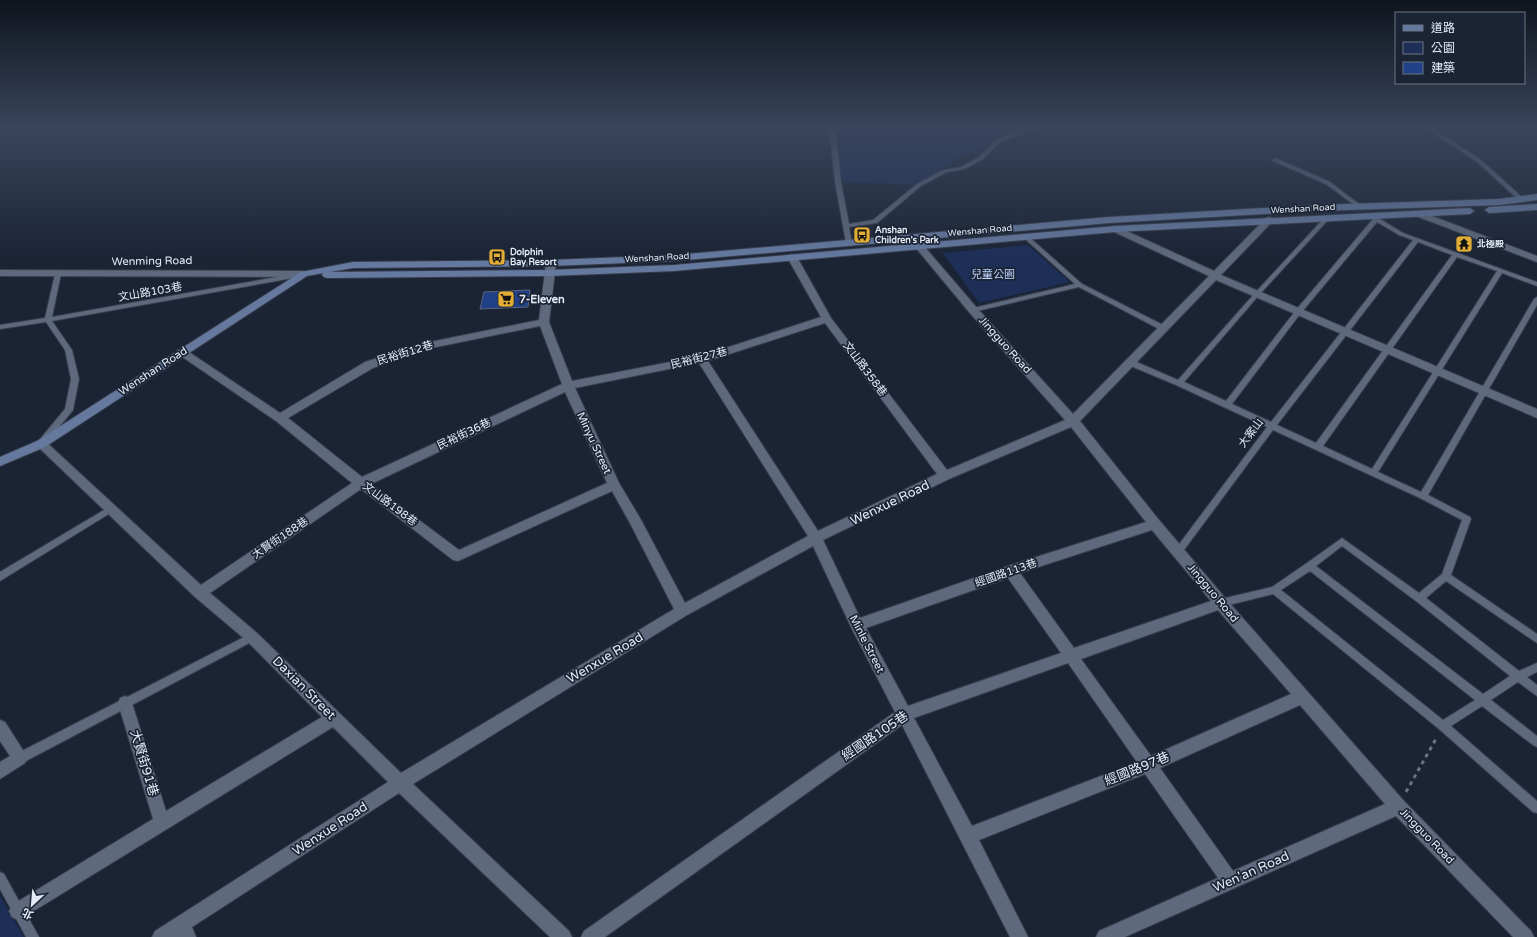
<svg xmlns="http://www.w3.org/2000/svg" width="1537" height="937" font-family="'Varela Round','Noto Sans TC',sans-serif">
<rect width="100%" height="100%" fill="#1b2435"/>
<path fill="#1d2f57" d="M840 127H1037L962 156 919 185 838 182 833 133Z
M1028 245 1070 282 979 303 943 253Z
M0 896 24 937H0Z"/>
<path fill="#204087" stroke="#5c667a" d="M530 290 528 307 480 309 484 292Z"/>
<g fill="none" stroke-linecap="round" stroke-linejoin="round">
<g stroke="#373e4c" stroke-width="2">
<path id="lane" d="M822 127H828L833 130 836 127H842L836 133 841 182 849 224 873 220 917 184 943 170 961 167 979 157 996 140 1031 127H1039L1000 142 983 159 965 169 947 172 921 186 877 223 849 227 852 243 849 245 846 243 835 182 830 134Z
M1424 127H1430L1480 159 1523 198V200H1519L1476 161Z
M1275 158 1330 182 1363 207 1358 208 1326 184 1273 161 1272 160Z
M1372 214 1403 233 1537 282V286L1502 273 1378 472 1421 492 1534 299 1537 297V305L1428 495 1470 517 1471 519 1451 575 1537 634V643L1446 581 1426 598 1519 671 1537 663V672L1527 677 1537 685V696L1518 682 1491 700 1537 736V747L1533 745 1482 706 1451 726 1537 801V813L1533 812 1439 729 1273 594 1221 607 1218 606 1216 603 1218 600 1221 599 1272 587 1307 563 1342 538 1419 593 1442 574 1462 520 1420 498 1273 430 1181 554 1178 555 1175 554 1174 551 1267 427 1176 385 1126 364 1125 362 1126 360H1132L1178 380 1255 293 1325 217H1329V219L1259 295 1184 382 1226 401 1296 310 1373 219 1369 216ZM1377 222 1399 235 1413 240 1271 422 1232 404 1300 314ZM1418 242 1452 255 1316 443 1277 425ZM1457 257 1497 271 1372 469 1323 446ZM1342 546 1416 601 1510 676 1483 694 1316 566ZM1310 571 1475 700 1443 720 1281 590Z
M1026 235 1028 236 1082 284 1165 326 1166 328 1165 330H1161L1079 287 973 312 971 311 970 310 973 308 1075 284 1024 238 1023 237Z
M58 272 61 274 52 317 299 273 302 275 299 277 52 321 72 350 79 379 73 410 47 442H41L40 440 41 438 65 409 71 379 65 350 46 322 0 329V325L45 318 55 274Z
M109 507 112 508 113 510 112 512 0 581V572Z
M252 633 255 634 257 637 255 640 24 762 20 763 16 762 15 758 16 754Z
M0 872 4 874 39 937H26L0 889Z"/>
</g>
<g stroke="#373e4c" stroke-width="2">
<path id="street" d="M1419 211 1537 256V262L1416 216 1415 214 1416 212Z
M1269 217 1272 218 1273 220 1272 222 1221 275 1537 409V418L1216 280 1080 421 1159 520 1226 599 1404 801 1531 931 1534 937H1513L1396 816 1125 937H1096L1099 931 1218 878 1145 774 979 840 1028 937H1010L902 725 605 937H581L584 931 895 712 852 629 813 546 687 615 413 784 569 931 572 937H550L399 793 192 927 196 937H152L155 931 388 782 333 727 24 917 18 920 12 917 9 911 12 905 153 819 118 703 120 698 125 696 130 698 132 703 166 811 322 717 247 641 195 597 35 444 37 441 41 440 45 441 201 585 352 483 276 421 178 354 177 352 178 350H186L280 413 365 362 420 344 539 320 546 263 551 260 556 263 549 322 572 381 701 356 821 317 787 257 792 254 797 257 831 318 947 470 1065 420 969 312 916 248 910 237 912 235H918L923 245 977 308 1073 414 1209 276 1112 231 1110 229 1112 227H1118L1214 271 1266 218ZM825 323 937 474 818 531 708 361ZM540 326 562 384 362 477 288 418 373 368 422 350ZM699 363 808 536 685 603 640 518 619 483 575 388ZM565 392 607 483 459 550 371 484ZM1071 427 1146 522 1011 565 860 618 823 540 949 479ZM361 489 453 560 458 561 612 491 631 525 674 609 401 773 257 633 210 593ZM1152 530 1211 601 1074 648 1020 573ZM1008 578 1061 653 908 706 866 628ZM1218 610 1291 694 1151 756 1081 659ZM1068 663 1137 762 972 826 914 718ZM1300 705 1385 804 1233 871 1160 768Z
M0 270 304 271 309 274 304 277 0 276Z
M0 720 5 722 28 758 25 763 0 779V762L10 756 0 741Z"/>
</g>
<g stroke="#373e4c" stroke-width="2">
<path id="secondary" d="M1537 194V200L1499 205 1317 211 1109 223 675 261 551 266 353 268 330 272 549 270 674 265 1115 226 1470 208 1474 211 1470 214 1115 232 674 271 549 276 327 278 324 277 322 275 323 273 307 276 45 447 0 466V457L37 441 301 272 353 262 551 260 675 255 1109 217 1317 205 1499 199Z
M1537 204V210L1489 213 1485 210 1489 207Z"/>
</g>
<path stroke="#6a7281" stroke-width="3" stroke-dasharray="4 4" stroke-linecap="butt" d="M1406 792 1437 737"/>
<use href="#lane" fill="#5e697d" fill-rule="evenodd"/>
<use href="#street" fill="#5e697d" fill-rule="evenodd"/>
<use href="#secondary" fill="#65799f" fill-rule="evenodd"/>
</g>
<linearGradient id="sky" x2="0" y2="1"><stop stop-color="#0f141d"/><stop offset="0.49" stop-color="#39455c"/><stop offset="1" stop-color="#39455c" stop-opacity="0"/></linearGradient>
<rect width="1537" height="259" fill="url(#sky)"/>
<defs>
<g id="bus-square" transform="scale(0.9)"><rect x="-9" y="-9" width="18" height="18" rx="4" fill="#e3ae35" stroke="#1b2435"/><path d="M-5-6H5V4H4V6H2V4H-2V6H-4V4H-5ZM-3.5-4V0h7V-4ZM-3.5 1.2v1.5H-2V1.2ZM2 1.2v1.5H3.5V1.2Z" fill="#111"/></g>
<g id="temple-square" transform="scale(0.9)"><rect x="-9" y="-9" width="18" height="18" rx="4" fill="#e3ae35" stroke="#1b2435"/><path d="M0-6L5-2H3V0L6.5 2.5H4V6H1.5V3h-3V6H-4V2.5H-6.5L-3 0V-2H-5Z" fill="#111"/></g>
<g id="supermarket-square" transform="scale(0.9)"><rect x="-9" y="-9" width="18" height="18" rx="4" fill="#e3ae35" stroke="#1b2435"/><path d="M-6-5.5h2.5l.6 2H6L4.5 2H-2.5L-4.4-4H-6ZM-1.5 3.2a1.3 1.3 0 1 0 .1 0ZM3 3.2a1.3 1.3 0 1 0 .1 0Z" fill="#111"/></g>
</defs>
<g fill-rule="evenodd">
<use href="#bus-square" x="862" y="235"/>
<use href="#temple-square" x="1464" y="244"/>
<use href="#bus-square" x="497" y="257"/>
<use href="#supermarket-square" x="506" y="299"/>
</g>
<g text-anchor="middle" dominant-baseline="central" stroke-width="3.5" stroke-linejoin="round" paint-order="stroke">
<g font-size="9" fill="#e4ebf7" stroke="#1b2435">
<text transform="translate(1303 209) rotate(-3)">Wenshan Road</text>
<text transform="translate(980 231) rotate(-5)">Wenshan Road</text>
<text transform="translate(657 258) rotate(-3)">Wenshan Road</text>
</g>
<g font-size="9" font-weight="bold" fill="#e4ebf7" stroke="#1b2435" text-anchor="start">
<text x="875" y="230">Anshan<tspan x="875" dy="10">Children's Park</tspan></text>
<text x="1477" y="244">北極殿</text>
<text x="510" y="252">Dolphin<tspan x="510" dy="10">Bay Resort</tspan></text>
</g>
<g font-size="11" fill="#e4ebf7" stroke="#1b2435">
<text transform="translate(152 261) rotate(-1)">Wenming Road</text>
<text transform="translate(150 292) rotate(-10)">文山路103巷</text>
<text transform="translate(1005 345) rotate(48)">Jingguo Road</text>
<text transform="translate(405 353) rotate(-17)">民裕街12巷</text>
<text transform="translate(699 358) rotate(-14)">民裕街27巷</text>
<text transform="translate(865 369) rotate(53)">文山路358巷</text>
<text transform="translate(153 371) rotate(-33)">Wenshan Road</text>
<text transform="translate(1251 433) rotate(-53)">大案山</text>
<text transform="translate(464 434) rotate(-25)">民裕街36巷</text>
<text transform="translate(594 443) rotate(65)">Minyu Street</text>
<text transform="translate(390 504) rotate(37)">文山路198巷</text>
<text transform="translate(280 538) rotate(-34)">大賢街188巷</text>
<text transform="translate(1006 573) rotate(-19)">經國路113巷</text>
<text transform="translate(1213 593) rotate(50)">Jingguo Road</text>
<text transform="translate(867 644) rotate(63)">Minle Street</text>
<text transform="translate(1427 836) rotate(46)">Jingguo Road</text>
</g>
<g font-size="11" fill="#bcd1fb" stroke="#1b2435">
<text x="993" y="274">兒童公園</text>
</g>
<g font-size="11" font-weight="bold" fill="#e4ebf7" stroke="#1b2435" text-anchor="start">
<text x="519" y="299">7-Eleven</text>
</g>
<g font-size="13" fill="#e4ebf7" stroke="#1b2435">
<text transform="translate(890 503) rotate(-26)">Wenxue Road</text>
<text transform="translate(605 658) rotate(-31)">Wenxue Road</text>
<text transform="translate(304 688) rotate(45)">Daxian Street</text>
<text transform="translate(875 736) rotate(-34)">經國路105巷</text>
<text transform="translate(144 763) rotate(73)">大賢街91巷</text>
<text transform="translate(1137 769) rotate(-22)">經國路97巷</text>
<text transform="translate(330 829) rotate(-33)">Wenxue Road</text>
<text transform="translate(1251 872) rotate(-24)">Wen'an Road</text>
</g>
</g>
<rect x="1395" y="12" width="130" height="72" fill="#1b2435" stroke="#6b7483"/>
<rect x="1403" y="25" width="20" height="6" fill="#65799f" stroke="#6b7483"/>
<text x="1431" y="32" font-size="12" fill="#e4ebf7">道路</text>
<rect x="1403" y="42" width="20" height="12" fill="#1d2f57" stroke="#6b7483"/>
<text x="1431" y="52" font-size="12" fill="#e4ebf7">公園</text>
<rect x="1403" y="62" width="20" height="12" fill="#204087" stroke="#6b7483"/>
<text x="1431" y="72" font-size="12" fill="#e4ebf7">建築</text>
<g transform="translate(32 905) rotate(206)" stroke="#1b2435" stroke-width="3" paint-order="stroke">
<path d="M0-3L7 15L0 10L-7 15Z" fill="#e4ebf7"/>
<text y="-6" font-size="11" font-weight="bold" text-anchor="middle" fill="#e4ebf7">北</text>
</g>
</svg>
